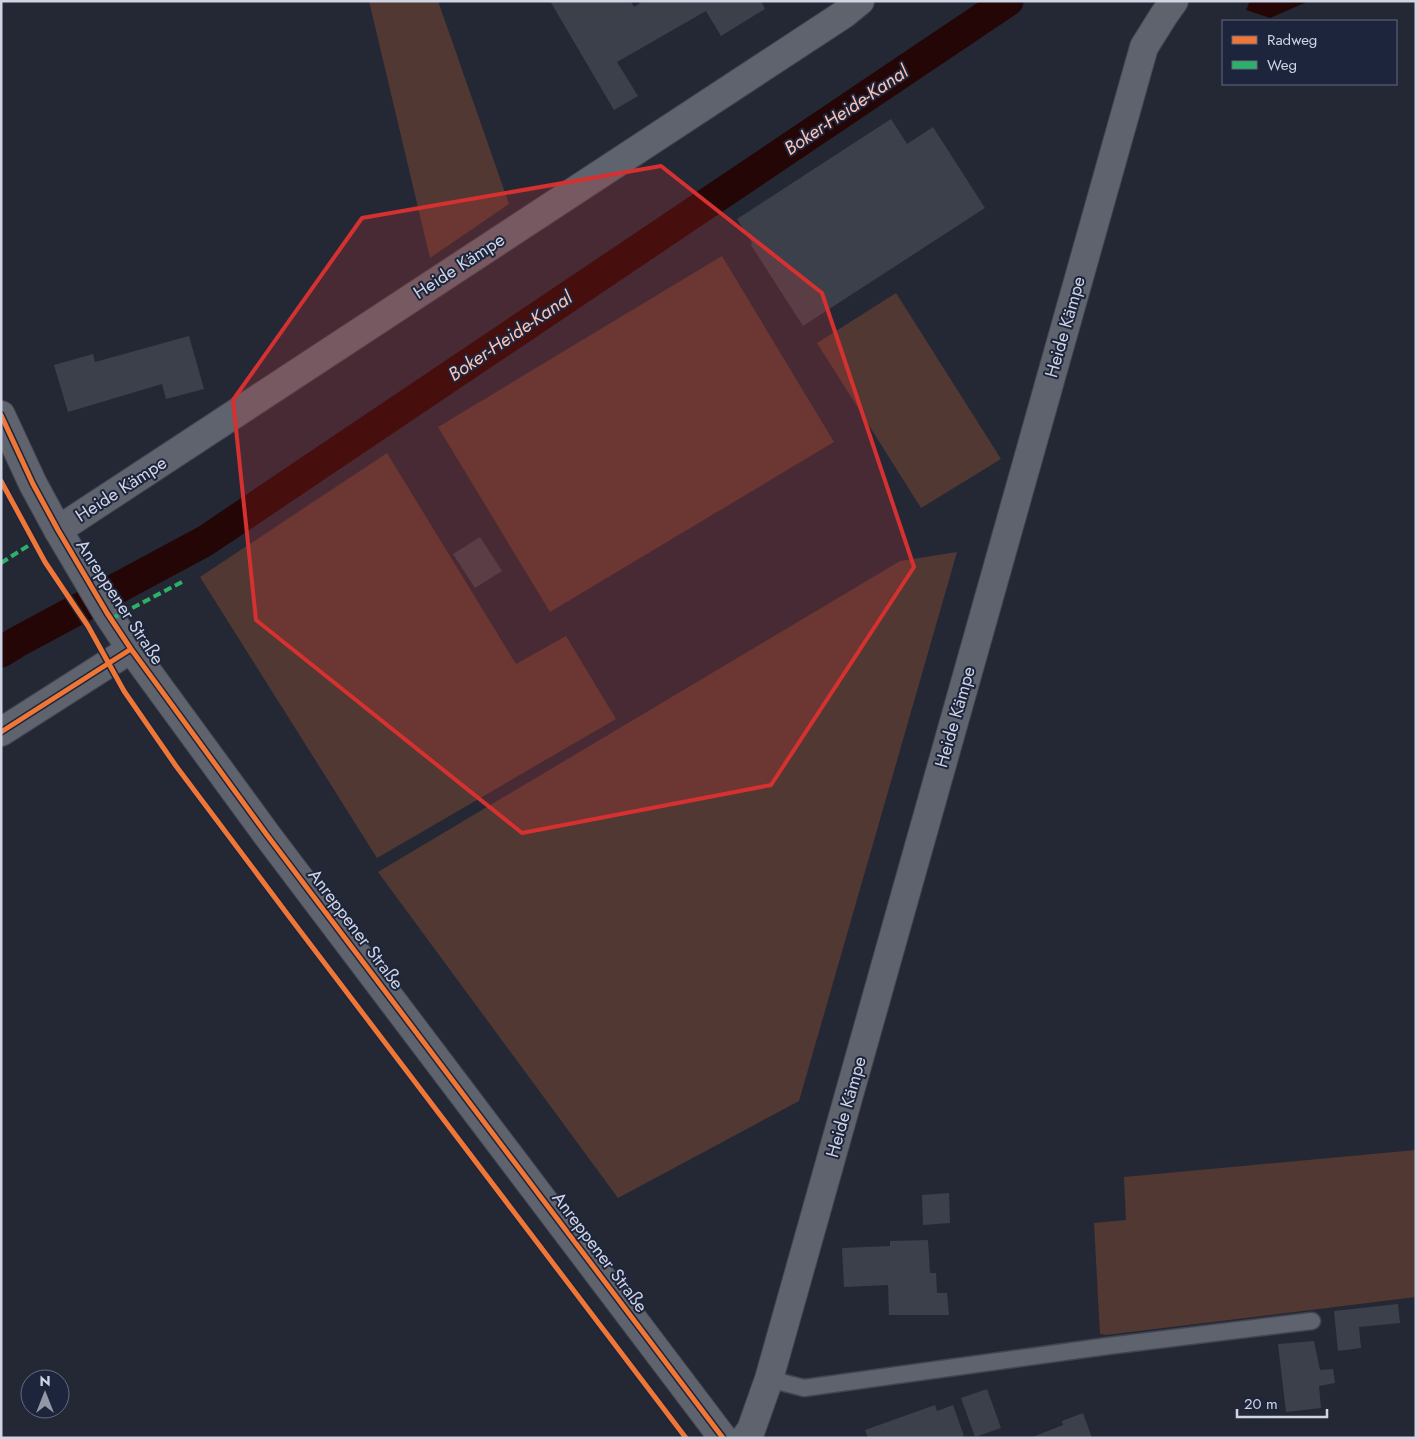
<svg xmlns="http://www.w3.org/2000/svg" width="1417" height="1439" font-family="Jost,sans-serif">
<rect width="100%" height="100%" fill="#242835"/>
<path fill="#523833" d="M369 1H438L509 204 430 258Z
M722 256 834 442 550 612 438 427Z
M896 293 1001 459 921 508 817 343Z
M387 453 516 664 566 636 616 719 377 858 200 577Z
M957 552 799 1101 618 1198 378 872 900 561Z
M1416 1150V1297L1106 1335 1100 1334 1094 1223 1126 1220 1124 1177Z"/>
<path fill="#230605" d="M1250 1H1309L1270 18 1246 10Z"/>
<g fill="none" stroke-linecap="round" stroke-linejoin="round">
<path stroke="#230605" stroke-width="31" d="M1 652 17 642 205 541 1008 1"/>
</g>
<path fill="#3c404b" d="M550 1H631L634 7 643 1H761L765 9 721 36 706 11 617 62 638 96 614 110Z
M891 119 907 144 933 127 985 208 803 326 751 245 752 243 737 219Z
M189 336 204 389 166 399 162 384 68 412 54 365 93 354 95 362Z
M480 537 502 571 475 588 453 554Z
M949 1193 950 1223 923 1225 922 1195Z
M928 1240 930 1273H936L937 1293H947L949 1315H889L888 1285 844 1287 842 1248 890 1246V1241Z
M1398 1304 1400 1323 1359 1327 1361 1348 1338 1351 1334 1311Z
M1314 1341 1320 1370 1333 1369 1335 1383 1319 1386 1321 1408 1286 1412 1278 1344Z
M987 1389 1001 1428 975 1437 961 1398Z
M935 1405 937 1411 953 1405 964 1436 959 1438H868L865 1430Z
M1083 1413 1092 1438H1030L1063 1425 1062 1421Z"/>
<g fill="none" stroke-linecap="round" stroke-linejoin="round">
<g stroke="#414550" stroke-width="19">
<path id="service" d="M769 1379 804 1388 1108 1346 1312 1321"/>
</g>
<g stroke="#414550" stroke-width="30">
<path id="minor" d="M58 530 844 14 860 1
M1 732 131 649
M745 1438 751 1430 769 1379 1144 47 1164 15 1174 1"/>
</g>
<g stroke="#414550" stroke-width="30">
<path id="tertiary" d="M1 415 33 484 58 530 107 613 131 649 267 835 723 1438"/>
</g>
<use href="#service" stroke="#5f636d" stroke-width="16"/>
<use href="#minor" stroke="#5f636d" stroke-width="28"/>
<use href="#tertiary" stroke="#5f636d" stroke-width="28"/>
<path stroke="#2db169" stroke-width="4" stroke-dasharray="8 4" stroke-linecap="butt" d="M1 563 34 542
M111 619 182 582"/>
<g stroke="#1d253c" stroke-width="8">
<path id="cycleway" d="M1 415 33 484 58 530 107 613 131 649 267 835 723 1438
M1 481 45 562 88 626 124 691 176 766 291 919 686 1438
M1 732 131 649"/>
</g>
<use href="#cycleway" stroke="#f07635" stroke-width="5"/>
</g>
<path fill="#d63131" fill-opacity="0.2" stroke="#d63131" stroke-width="4" stroke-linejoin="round" d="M661 166 822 293 914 567 771 785 522 833 256 620 233 400 362 218Z"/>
<g text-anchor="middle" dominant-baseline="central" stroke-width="4" stroke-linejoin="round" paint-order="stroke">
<g font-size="18" fill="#cfd5e5" stroke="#1d253c">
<text transform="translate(459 266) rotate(-33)">Heide Kämpe</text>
<text transform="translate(1065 327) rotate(-74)">Heide Kämpe</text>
<text transform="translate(121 489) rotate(-33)">Heide Kämpe</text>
<text transform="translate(120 602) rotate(57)">Anreppener Straße</text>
<text transform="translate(955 717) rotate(-74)">Heide Kämpe</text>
<text transform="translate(356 929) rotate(53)">Anreppener Straße</text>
<text transform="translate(846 1107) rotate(-74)">Heide Kämpe</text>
<text transform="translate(600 1252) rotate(53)">Anreppener Straße</text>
</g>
<g font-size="19" font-style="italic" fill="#fdc1b3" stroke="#1d253c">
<text transform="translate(846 110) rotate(-34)">Boker-Heide-Kanal</text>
<text transform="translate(510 336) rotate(-34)">Boker-Heide-Kanal</text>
</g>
</g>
<rect width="1417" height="1439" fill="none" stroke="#cfd5e5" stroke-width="5"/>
<rect x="1222" y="20" width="175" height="65" fill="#1d253c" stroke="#646b80"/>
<rect x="1232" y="36" width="25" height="8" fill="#f07635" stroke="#646b80"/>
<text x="1267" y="45" font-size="15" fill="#cfd5e5">Radweg</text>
<rect x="1232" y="61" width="25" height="8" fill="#2db169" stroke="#646b80"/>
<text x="1267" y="70" font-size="15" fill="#cfd5e5">Weg</text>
<g transform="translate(45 1394)"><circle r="24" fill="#1d253c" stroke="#646b80"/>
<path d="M0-4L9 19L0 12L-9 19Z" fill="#9398a7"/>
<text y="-8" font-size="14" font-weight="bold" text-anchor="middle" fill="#cfd5e5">N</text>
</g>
<path d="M1237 1409v8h90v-8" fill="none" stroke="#cfd5e5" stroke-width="2.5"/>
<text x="1244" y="1409" font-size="15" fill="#cfd5e5" stroke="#1d253c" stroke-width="4" paint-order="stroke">20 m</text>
</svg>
